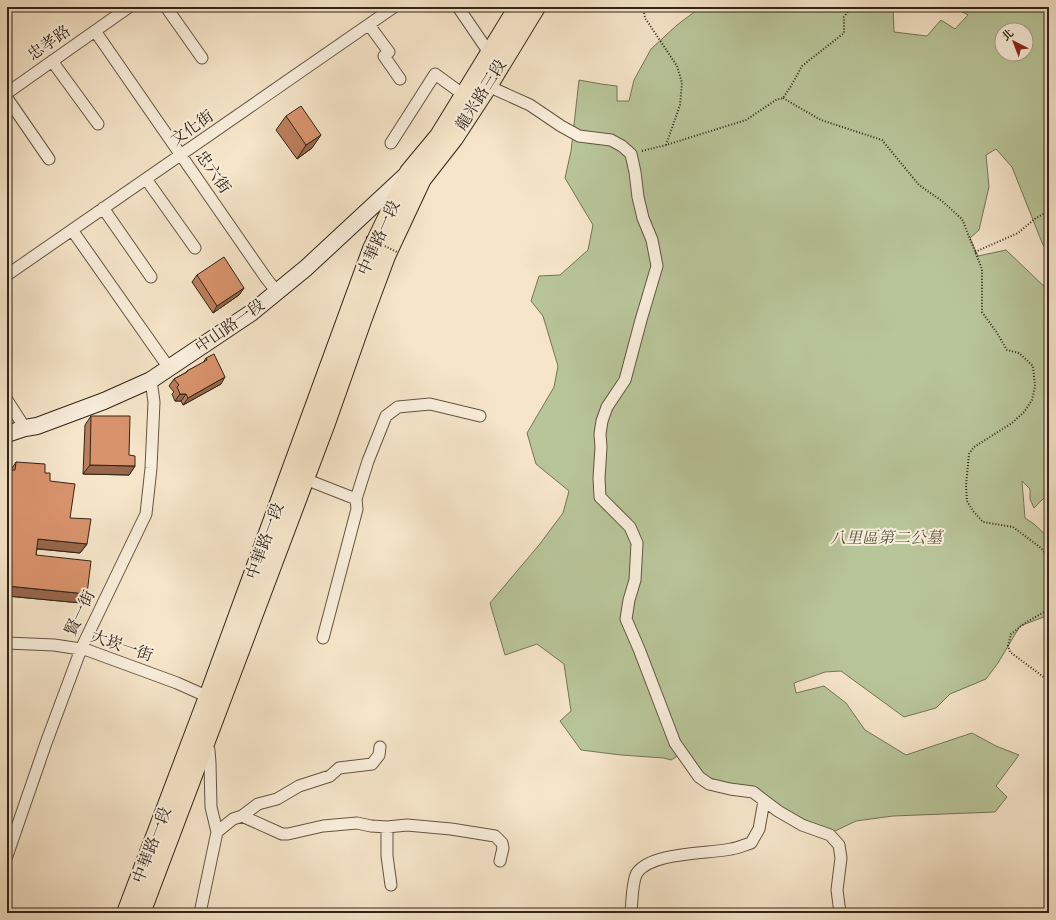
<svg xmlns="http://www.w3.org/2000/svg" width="1056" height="920" font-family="'IM FELL DW Pica','Noto Serif TC',serif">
<rect width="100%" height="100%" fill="#f6e5c9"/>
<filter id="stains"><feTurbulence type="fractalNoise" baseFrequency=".005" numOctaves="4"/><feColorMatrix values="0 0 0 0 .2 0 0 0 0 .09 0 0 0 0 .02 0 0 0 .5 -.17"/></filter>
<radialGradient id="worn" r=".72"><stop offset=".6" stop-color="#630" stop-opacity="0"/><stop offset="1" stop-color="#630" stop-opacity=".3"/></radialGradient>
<path fill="#b8c599" stroke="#747458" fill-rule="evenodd" d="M701 7H893L894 32 927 36 941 20 955 29 968 15 953 7H1049V252L1043 245 1012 167 996 149 986 155 989 187 979 230 970 238 978 256 1006 250 1049 291V493L1034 508 1030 499V489L1022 481 1025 518 1034 524 1049 538V615L1020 626 998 663 986 679 950 694 936 708 904 717 841 671 825 672 794 683 796 693 824 686 846 703 865 730 906 755 972 733 996 746 1019 755 996 786 1007 797 995 812 893 816 856 821 833 832 716 781 703 774 684 752 671 760 664 758 621 755 581 750 560 721 571 711 564 664 537 644 505 655 490 603 539 545 563 513 569 491 536 464 527 433 554 387 558 366 543 316 531 301 539 276 560 275 588 250 593 225 565 178 571 151 579 80 601 84 617 86V101H629L634 80 651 49 677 25ZM1002 30H1026V54H1002Z"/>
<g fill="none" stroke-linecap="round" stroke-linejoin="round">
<g stroke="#625444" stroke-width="13">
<path id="street" d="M166 7 202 58
M458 7 490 54 493 57
M369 25 389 52 384 56 400 79
M95 31 266 278 277 292
M52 61 98 124
M488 86 530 105 561 126 579 136 611 140 622 146 631 154 635 172 638 197 643 218 652 240 657 266 641 320 625 380 607 407 602 421 600 434 601 447 599 478 600 497 630 527 637 543 635 580 629 600 626 619 639 649 675 743 699 777 709 784 730 789 753 792 778 811 802 825 830 835 839 845 841 858 837 890 840 913
M7 93 129 7
M7 98 49 159
M391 143 435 74 464 95
M146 179 195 248
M103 208 151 277
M72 230 169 368
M7 275 394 7
M7 400 25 428
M305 479 356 499 357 509 323 638
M356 499 368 461 386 416 398 407 430 404 480 416
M7 643 54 645 87 650 177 683 213 699
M242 816 258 804 277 799 299 786 330 776 339 768 372 764 379 755 380 747
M387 827V856L391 885
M217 832 233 819 242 816 282 834H288L323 826 357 823 371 826 387 827 407 825 451 829 495 836 502 843 503 848 500 861
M7 856 46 743 81 649 146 514 151 468 154 402 151 380
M200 913 217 832 211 807 210 763 209 750 203 745
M631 913C632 903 632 881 637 873 651 852 707 854 731 849 738 848 744 845 751 843L759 829 764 801"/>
</g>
<g stroke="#302317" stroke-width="18">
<path id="secondary" d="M7 434 25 428 37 426 104 401 151 380 251 313 306 268 405 176"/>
</g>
<g stroke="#302317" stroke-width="20">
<path id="primary" d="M126 913 208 697 372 249 409 172 439 136 518 7
M141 913 326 423 363 318 386 256 422 179 454 138 488 86 536 7"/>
</g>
<path stroke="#302317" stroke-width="2" stroke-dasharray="1 2" stroke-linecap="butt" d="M643 7 645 18 677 66 682 83 680 105 666 145
M783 98 821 120 882 140 919 185 942 201 962 219 982 269V312L997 333 1007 350 1019 353 1033 366 1035 386 1032 400 1024 412 1012 423 974 447 969 454 966 486 967 501 973 511 983 522 1013 527 1041 548 1049 558
M642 151 666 145 746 120 776 100 783 98 791 86 802 66 844 33V17L851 7
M975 252 1018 233 1036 218 1049 211
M1049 609 1025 623 1011 634 1008 646 1010 652 1049 681"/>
<use href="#street" stroke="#f9eedc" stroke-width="11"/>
<use href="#secondary" stroke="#f9eedc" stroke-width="16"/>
<use href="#primary" stroke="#f6e5c9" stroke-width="18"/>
<path stroke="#302317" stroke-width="2" stroke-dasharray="1 2" stroke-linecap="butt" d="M366 237 397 252"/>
</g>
<path fill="#bb7e5d" stroke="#302317" d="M286 116 312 148 297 159 276 130Z
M197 275 244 288 239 295 213 313 192 282Z
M206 358 221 384 183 405 181 401H175L172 394 174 392 169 386 174 379 185 373 187 371 203 363Z
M91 416 129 455 135 466 129 475 83 474 85 425Z
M16 462 45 473 70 518 87 544 80 553 37 549 36 555 81 603 7 596V472L9 470H11Z"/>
<path fill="#98674c" stroke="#302317" d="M321 135 312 148 297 159 306 145Z
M244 288 239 295 213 313 217 306Z
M225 377 221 384 183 405 188 398Z
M12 393 7 400V397Z
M180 394H186L181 401H175Z
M90 465 135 466 129 475 83 474Z
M38 539 87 544 80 553 31 548Z
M7 586 87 594 81 603 7 596Z"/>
<path fill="#d9936c" stroke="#302317" d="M301 106 321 135 306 145 286 116Z
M224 257 244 288 217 306 197 275Z
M214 354 225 377 188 398 186 394H180L177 387 179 385 174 379 187 372V371L207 360 206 358Z
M7 386 12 393 7 397Z
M91 416H130L129 455 135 456V466L90 465Z
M16 462 45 464V473H50V481L75 484 70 518 91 519 87 544 38 539 36 555 91 561 87 594 7 586V478H8L9 470H15Z"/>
<g text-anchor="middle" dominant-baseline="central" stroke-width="4" stroke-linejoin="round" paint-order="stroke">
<g font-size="16" fill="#302317" stroke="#f9eedc">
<text transform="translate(49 43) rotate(-35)">忠孝路</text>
<text transform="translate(481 95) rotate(-58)">龍米路三段</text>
<text transform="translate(192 128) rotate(-35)">文化街</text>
<text transform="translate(213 172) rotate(55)">忠六街</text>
<text transform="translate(379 238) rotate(-66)">中華路一段</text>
<text transform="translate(230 326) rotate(-35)">中山路一段</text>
<text transform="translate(265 541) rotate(-70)">中華路一段</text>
<text transform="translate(80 613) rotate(-64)">賢一街</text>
<text transform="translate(122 646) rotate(19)">大崁一街</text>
<text transform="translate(152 845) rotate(-69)">中華路一段</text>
</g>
<g font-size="16" font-style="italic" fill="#59543e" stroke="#f9eedc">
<text x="886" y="538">八里區第二公墓</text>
</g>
</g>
<rect width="1056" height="920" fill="none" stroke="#f6e5c9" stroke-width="24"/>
<rect x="8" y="8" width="1040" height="904" fill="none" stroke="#302317" stroke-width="2"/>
<rect x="12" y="12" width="1032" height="896" fill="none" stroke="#302317"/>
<g transform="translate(1014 42) rotate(318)"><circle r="19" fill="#f9eedc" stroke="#a99d8d"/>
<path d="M0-3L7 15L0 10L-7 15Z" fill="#8f2418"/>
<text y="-6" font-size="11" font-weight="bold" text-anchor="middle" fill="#302317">北</text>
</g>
<rect width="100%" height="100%" filter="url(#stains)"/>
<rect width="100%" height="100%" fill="url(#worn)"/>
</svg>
